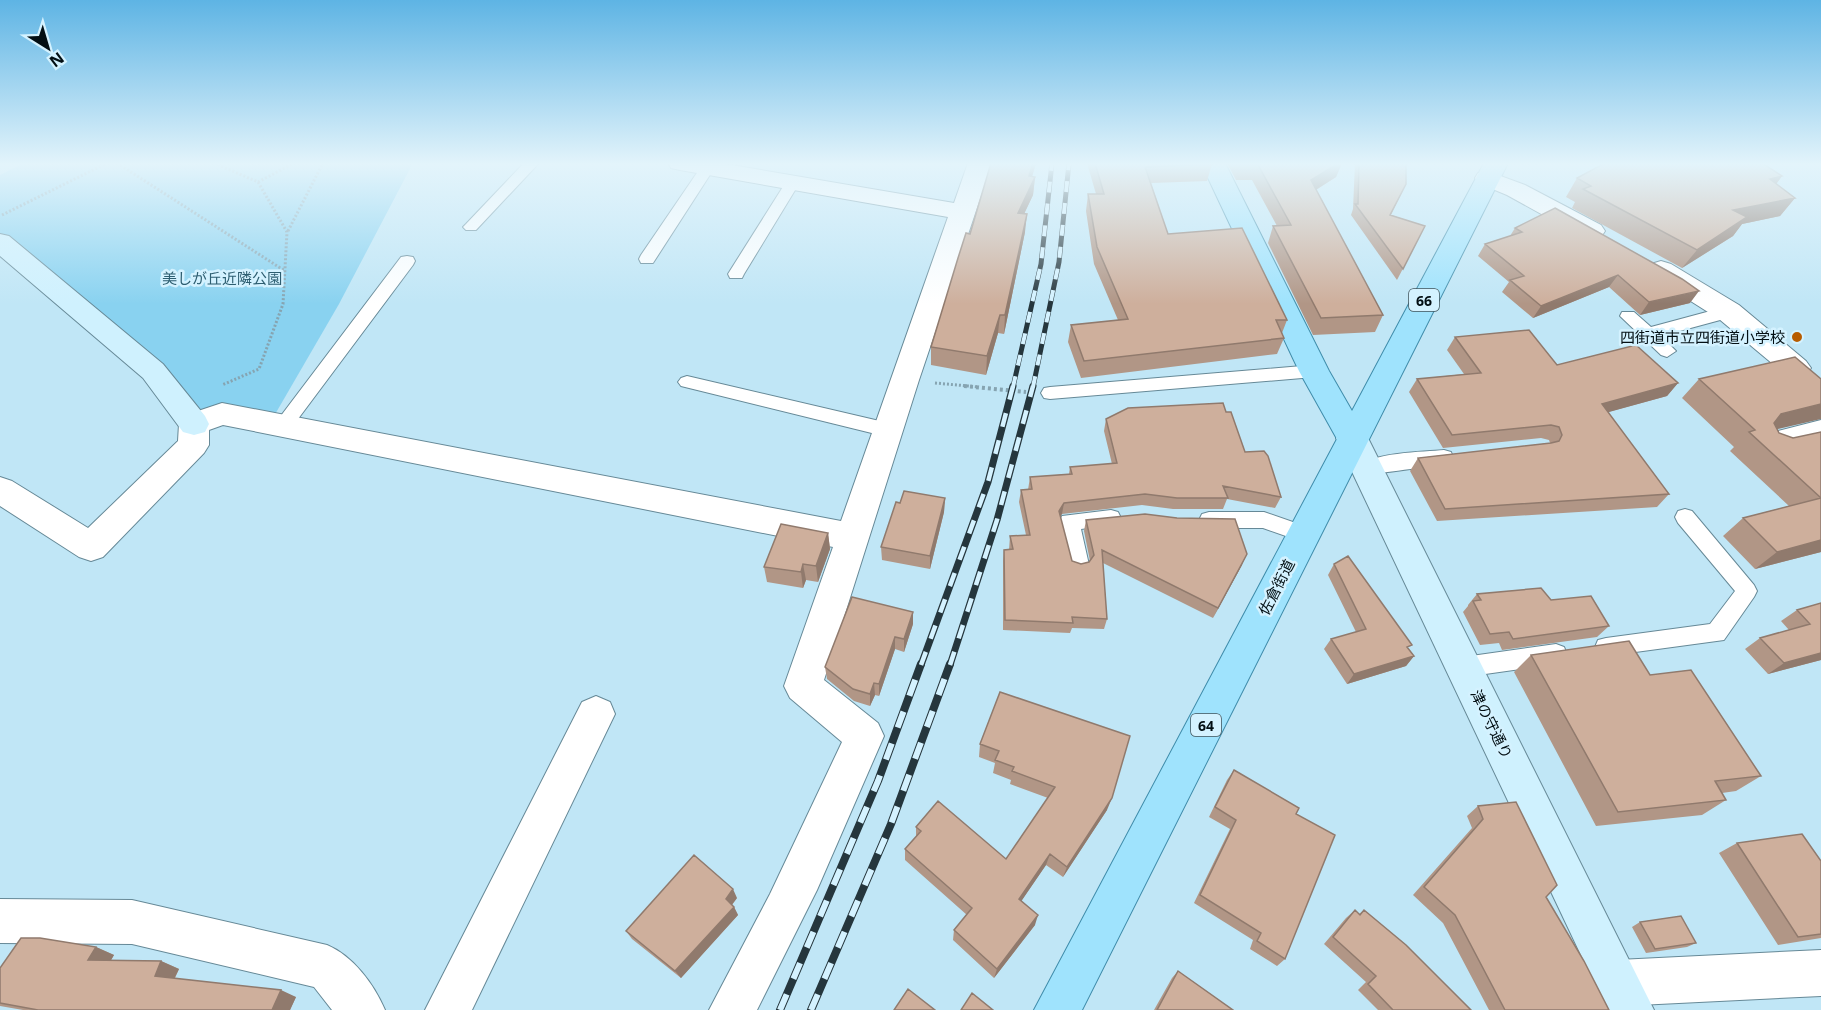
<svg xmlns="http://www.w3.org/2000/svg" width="1821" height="1010" font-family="'Open Sans','Noto Sans JP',sans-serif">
<rect width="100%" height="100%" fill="#c0e6f6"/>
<path fill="#89d2f0" d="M24 163H413L339 304 270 423 194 424 0 242V175Z"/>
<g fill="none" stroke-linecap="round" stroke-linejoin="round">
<g stroke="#668997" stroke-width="2">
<path id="lane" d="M524 163H539L476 230H466L463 227 466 224Z
M708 163 715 167 653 263H641L639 259 641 255 703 164Z
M793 178 800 182 744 274 742 278H730L728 274 786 182Z
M407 256 413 257 415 261 413 265 289 431H277L274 426 277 421 401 257Z
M1729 306 1735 308 1737 312 1735 316 1661 336 1676 351 1667 357 1661 355 1620 316 1622 312H1634L1651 327Z
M1314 365 1323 371 1314 377 1050 399 1044 398 1041 393 1044 388 1050 387Z
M687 376 888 423 894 425 897 430 894 435 888 437 681 386 678 382 681 378Z
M1444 450 1451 452 1453 457 1451 462 1444 464C1431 466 1366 476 1360 474L1358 469C1367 452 1425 452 1444 450Z
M1685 509 1692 511 1754 585 1757 591 1754 597 1724 640 1606 656 1598 654 1595 647 1598 640 1606 638 1710 624 1735 591 1678 523 1675 517 1678 511Z
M1111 510 1118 512 1121 518 1118 524 1081 529 1089 565 1086 571 1079 573 1072 571 1059 522 1062 516Z
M1209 512H1264L1310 528 1313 534 1310 540 1303 542 1263 528H1209L1202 526 1199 520 1202 514Z
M1556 644 1564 647 1567 654 1564 661 1556 664 1464 677 1456 674 1453 667 1456 660 1464 657Z"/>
</g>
<g stroke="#668997" stroke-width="2">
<path id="street" d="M668 163H720L954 203 968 163H992L919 380 824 680 878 723 884 736 817 890 757 1010H709L770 894 842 742 790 698 784 686 833 547 223 425 209 430V445L204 453 103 557 91 561 79 557 0 506V477L12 481 88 528 178 441 179 424 183 416 222 403 841 521 948 217 680 170 671 168Z
M1487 171 1525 185 1601 225 1605 231 1601 237 1592 239 1583 237 1507 195 1478 183 1475 178 1478 173Z
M1661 261 1671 264 1739 305 1806 361 1811 368 1806 375 1796 378 1786 375 1719 319 1651 276 1648 270 1651 264Z
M1821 420V444L1773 455 1762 451 1757 443 1762 435Z
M596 696 610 702 615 714 472 1010H425L582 702Z
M0 899 132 900 327 945C353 956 374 984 385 1010H332L314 987 132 944 0 943Z
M1821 950V996L1618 1006 1602 999 1595 983 1602 967 1618 960Z"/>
</g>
<g stroke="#668997" stroke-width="2">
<path id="secondary" d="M0 234 9 236 163 364 205 416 209 424 205 432 194 435 183 432 143 378 0 256Z
M1352 426 1363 430 1368 438 1654 1010H1607L1336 438 1341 430Z"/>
</g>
<g stroke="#3f8caa" stroke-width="2">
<path id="primary" d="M1201 163H1225L1329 371 1352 411 1484 163H1508L1082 1010H1034L1337 439 1299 371Z"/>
</g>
<path stroke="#86a4b1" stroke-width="3" stroke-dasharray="2 2" stroke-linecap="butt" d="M117 163 285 271
M214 163 258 182 287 232 283 304 259 369 222 385
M258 182 294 163
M2 215 107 163
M288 231 323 163
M935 383 979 387"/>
<path stroke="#86a4b1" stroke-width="4" stroke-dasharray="3 3" stroke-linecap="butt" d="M964 386 1026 392"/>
<use href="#lane" fill="#fff" fill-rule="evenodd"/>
<use href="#street" fill="#fff" fill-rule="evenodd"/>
<use href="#secondary" fill="#cff1fe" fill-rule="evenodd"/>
<use href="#primary" fill="#9fe3fd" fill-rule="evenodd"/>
<g stroke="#25363d" stroke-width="5">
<path id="rail-far2" d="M1013 387 1041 264 1052 163
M1033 387 1059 262 1069 163"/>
</g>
<g stroke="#25363d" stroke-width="7">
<path id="rail-far1" d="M921 665 988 482 1013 386
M950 665 997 520 1033 386"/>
</g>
<g stroke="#25363d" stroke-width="8">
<path id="rail" d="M780 1010 878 781 921 664
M811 1010 891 824 950 664"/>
</g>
<use href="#rail-far2" stroke="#d4f2ff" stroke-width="4" stroke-dasharray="11" stroke-linecap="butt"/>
<use href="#rail-far1" stroke="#d4f2ff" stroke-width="4.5" stroke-dasharray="14" stroke-linecap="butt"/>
<use href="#rail" stroke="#d4f2ff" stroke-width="6" stroke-dasharray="17" stroke-linecap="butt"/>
</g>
<path fill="#b19686" d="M991 163H1036L1032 177H1035L1033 195 1024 214 1025 232 1004 334 998 333 986 375 931 365V347L970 234Z
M1087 163H1211L1212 164 1207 181 1151 183 1168 234 1287 320 1282 333 1284 338 1277 354 1081 378 1068 342 1071 325 1118 320 1094 264 1086 211 1088 194H1096Z
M1227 163H1342L1336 177 1316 190 1383 315 1375 332 1313 335 1268 243 1273 226H1277L1252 180H1236Z
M1355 163H1406V184L1391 215 1425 226 1397 280 1351 215 1353 209Z
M1782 176 1776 184 1795 198 1780 216 1742 224 1733 236 1682 268 1572 208 1575 202 1566 197 1577 178Z
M1515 228 1690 303 1640 315 1609 287 1533 318 1502 292 1509 282 1478 256 1485 244 1510 236Z
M1455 337 1557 365 1678 383 1667 396 1608 412 1669 494 1657 507 1437 521 1410 471 1418 458 1550 443 1549 440 1541 438 1443 448 1409 392 1417 379 1464 374 1447 350Z
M1699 379 1777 429 1779 433 1793 438 1821 432V552L1755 569 1723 536 1743 518 1789 506 1730 451 1734 447 1682 398Z
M1226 412 1245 452 1281 497 1275 508 1227 499 1223 509H1173L1142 505 1062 514 1060 516 1072 561 1081 564 1089 562 1090 561 1084 531 1086 520 1242 565 1213 618 1103 563 1107 619 1104 629 1072 628 1070 633 1003 630V561L1004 550H1009L1010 536 1026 535 1019 502 1021 490H1028L1030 477 1069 474 1070 467 1112 464 1104 431 1106 419Z
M945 498 944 512 930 569 882 560 881 547 900 503Z
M828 533 830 549 818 582 806 580 803 588 767 582 764 567Z
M1334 564 1409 649 1414 656 1406 666 1347 684 1324 649 1331 639 1356 632 1328 575Z
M1477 594 1551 600 1609 626 1597 637 1502 650 1499 643 1480 645 1463 612 1468 606V605Z
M1821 603V660L1768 674 1745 649 1760 638 1789 630 1781 621 1797 610Z
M913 624 904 652 895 649 879 696 875 695 870 706 854 701 827 679 825 667Z
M1531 655 1650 675 1761 776 1736 791 1722 793 1726 800 1702 815 1596 826 1514 672Z
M1000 692 1107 810 1063 877 1046 865 1021 901 1035 925 994 978 953 940 954 930 967 915 905 860V849L916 837V827L1006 859 1048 798 1010 784 1011 780 993 773 995 763 979 757 980 744Z
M1234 770 1296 814 1285 959 1277 966 1250 949 1253 940 1194 903 1230 829 1209 817 1227 780Z
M1478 806 1546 897 1609 1010H1489L1443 923 1413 895 1472 828 1467 816Z
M1737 843 1821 861V938L1778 945 1719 853Z
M737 898 732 905 734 907 738 915 681 978 632 939 626 931Z
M1355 910 1359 914 1364 910 1471 1010H1378L1358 990 1366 982 1324 944 1346 918Z
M1640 922 1696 943 1687 947 1646 953 1632 927Z
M96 947 114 955 111 960 161 961 179 969 175 978 296 997 290 1010H23L0 1006V968Z
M1178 971 1233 1010H1154L1172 978Z"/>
<path fill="#907a6d" d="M1033 163H1036L1027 193 1035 177 1033 195 1016 231 1018 213Z
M1339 163H1342L1336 177 1304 197 1311 180Z
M1782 176 1768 195 1770 179Z
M1795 198 1780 216 1742 224 1733 236 1682 268 1697 250 1733 210Z
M1027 214 1025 232 1004 334 1005 315Z
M1618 275 1609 287 1533 318 1541 306Z
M1699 291 1690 303 1640 315 1649 302Z
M1000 315 998 333 986 375 987 356Z
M1678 383 1667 396 1591 417 1602 404Z
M1821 404V419L1761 433 1781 414Z
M945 498 944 512 930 569V556Z
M1064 503 1062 514 1057 523 1059 511Z
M828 533 830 549 818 582 816 566Z
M1821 540V552L1755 569 1777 552Z
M1247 554 1242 565 1213 618 1218 608Z
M803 564 806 580 803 588 801 572Z
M913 612V624L904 652V639Z
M895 637V649L879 696V684Z
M1821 653V660L1768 674 1784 663Z
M1414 656 1406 666 1347 684 1354 674Z
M874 683 875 695 870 706V694Z
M1112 798 1107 810 1063 877 1067 867Z
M1050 854 1046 865 1016 909 1019 899Z
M733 889 737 898 730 907 726 899Z
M734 907 738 915 681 978 675 971Z
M1038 915 1035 925 994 978 997 969Z
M96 947 114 955 107 967 88 960Z
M161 961 179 969 172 983 155 976Z
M281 990 296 997 290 1010H272Z"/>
<path fill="#ceaf9c" stroke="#907a6d" stroke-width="1.5" d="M991 163H1033L1029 176 1035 177 1018 213 1027 214 1005 315H1000L987 356 931 347 958 258 966 233 970 234Z
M1095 163H1211L1212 164 1145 167 1168 234 1242 228 1287 320H1276L1284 338 1084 361 1071 325 1128 319 1097 247 1088 194H1104Z
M1241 163H1339L1311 180 1383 315 1321 318 1273 226 1291 225 1257 163Z
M1359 163H1406V184L1390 215 1425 226 1403 269 1355 204H1358Z
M1605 163H1762L1782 176 1770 179 1795 198 1733 210 1747 217 1697 250 1583 189 1591 186 1577 178Z
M1555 208 1682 279 1699 291 1649 302 1618 275 1541 306 1510 280 1524 276 1485 244 1522 232 1515 228Z
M1529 330 1557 365 1636 345 1678 383 1602 404 1669 494 1445 509 1418 458 1551 443 1559 441 1562 435 1559 427 1551 425 1452 435 1417 379 1481 373 1455 337Z
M1795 357 1821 379V404L1781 414 1774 423 1779 433 1793 438 1821 432V540L1777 552 1743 518 1821 498 1749 432 1755 430 1699 379Z
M1223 403 1226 412H1231L1245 452 1264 451 1268 456 1281 497 1223 486 1228 498H1177L1145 494 1064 503 1059 511 1072 561 1081 564 1089 562 1094 555 1086 520 1145 514 1177 518 1235 519 1247 554 1218 608 1102 550 1107 619 1072 617 1073 623 1005 620 1004 550 1013 549 1010 536 1030 535 1021 490 1032 489 1030 477 1072 474 1070 467 1117 463 1106 419 1128 408Z
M904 491 945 498 930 556 881 547 896 502 900 503Z
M781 524 828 533 816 566 803 564 801 572 764 567Z
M1348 556 1412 645 1407 647 1414 656 1354 674 1331 639 1366 629 1334 564Z
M1541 588 1551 600 1591 596 1609 626 1513 639 1509 632 1490 634 1473 601 1481 600 1477 594Z
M852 597 913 612 904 639 895 637 879 684 874 683 870 694 853 689 825 667Z
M1821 603V653L1784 663 1760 638 1810 624 1797 610Z
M1629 641 1650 675 1691 670 1761 776 1715 781 1726 800 1618 812 1531 655Z
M1000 692 1130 736 1112 798 1067 867 1050 854 1019 899 1038 915 997 969 954 930 972 908 905 849 921 831 916 827 938 801 1006 859 1055 787 1012 771 1014 767 995 760 999 751 980 744Z
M1234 770 1299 808 1296 814 1335 835 1285 959 1257 941 1261 933 1200 895 1236 820 1215 807Z
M1516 802 1557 885 1546 897 1584 961 1609 1010H1505L1455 915 1424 887 1483 819 1478 806Z
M1802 834 1821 861V934L1798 937 1737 843Z
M694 855 733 889 726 899 734 907 675 971 626 931Z
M1355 910 1360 915 1364 910 1406 945 1471 1010H1393L1368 984 1376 976 1333 937Z
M1681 916 1696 943 1655 949 1640 922Z
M21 938H40L96 947 88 960 161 961 155 976 281 990 272 1010H38L0 1003V968Z
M1178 971 1233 1010H1157Z
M908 989 935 1010H894Z
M972 993 993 1010H961Z"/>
<linearGradient id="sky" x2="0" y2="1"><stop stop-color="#5eb4e4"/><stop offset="0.54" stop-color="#e3f4fb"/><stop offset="1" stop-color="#e3f4fb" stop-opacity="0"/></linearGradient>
<rect width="1821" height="304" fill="url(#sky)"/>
<circle fill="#b75c00" stroke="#d4f2ff" stroke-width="2" cx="1797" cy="337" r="6"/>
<g text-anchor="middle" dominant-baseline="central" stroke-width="5" stroke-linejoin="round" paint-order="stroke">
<g fill="#d4f2ff" stroke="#42535a" stroke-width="1.5">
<rect x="1409" y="289" width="30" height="22" rx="4.5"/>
<rect x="1191" y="714" width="30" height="22" rx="4.5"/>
</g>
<g font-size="14" font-weight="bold" fill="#030f14">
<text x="1424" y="300">66</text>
<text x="1206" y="725">64</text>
</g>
<g font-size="15" fill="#2d5e71" stroke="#d4f2ff">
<text x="222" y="278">美しが丘近隣公園</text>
</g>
<g font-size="15" fill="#030f14" stroke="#d4f2ff" text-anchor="end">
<text x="1785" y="337">四街道市立四街道小学校</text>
</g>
<g font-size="15" fill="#030f14" stroke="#d4f2ff">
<text transform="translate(1276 587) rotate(-63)">佐倉街道</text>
<text transform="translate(1492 724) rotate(64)">津の守通り</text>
</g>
</g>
<g transform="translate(48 48) rotate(143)" stroke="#d4f2ff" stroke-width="4.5" paint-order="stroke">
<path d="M0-4.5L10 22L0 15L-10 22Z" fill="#030f14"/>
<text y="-9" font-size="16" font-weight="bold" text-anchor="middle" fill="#030f14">N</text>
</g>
</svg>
